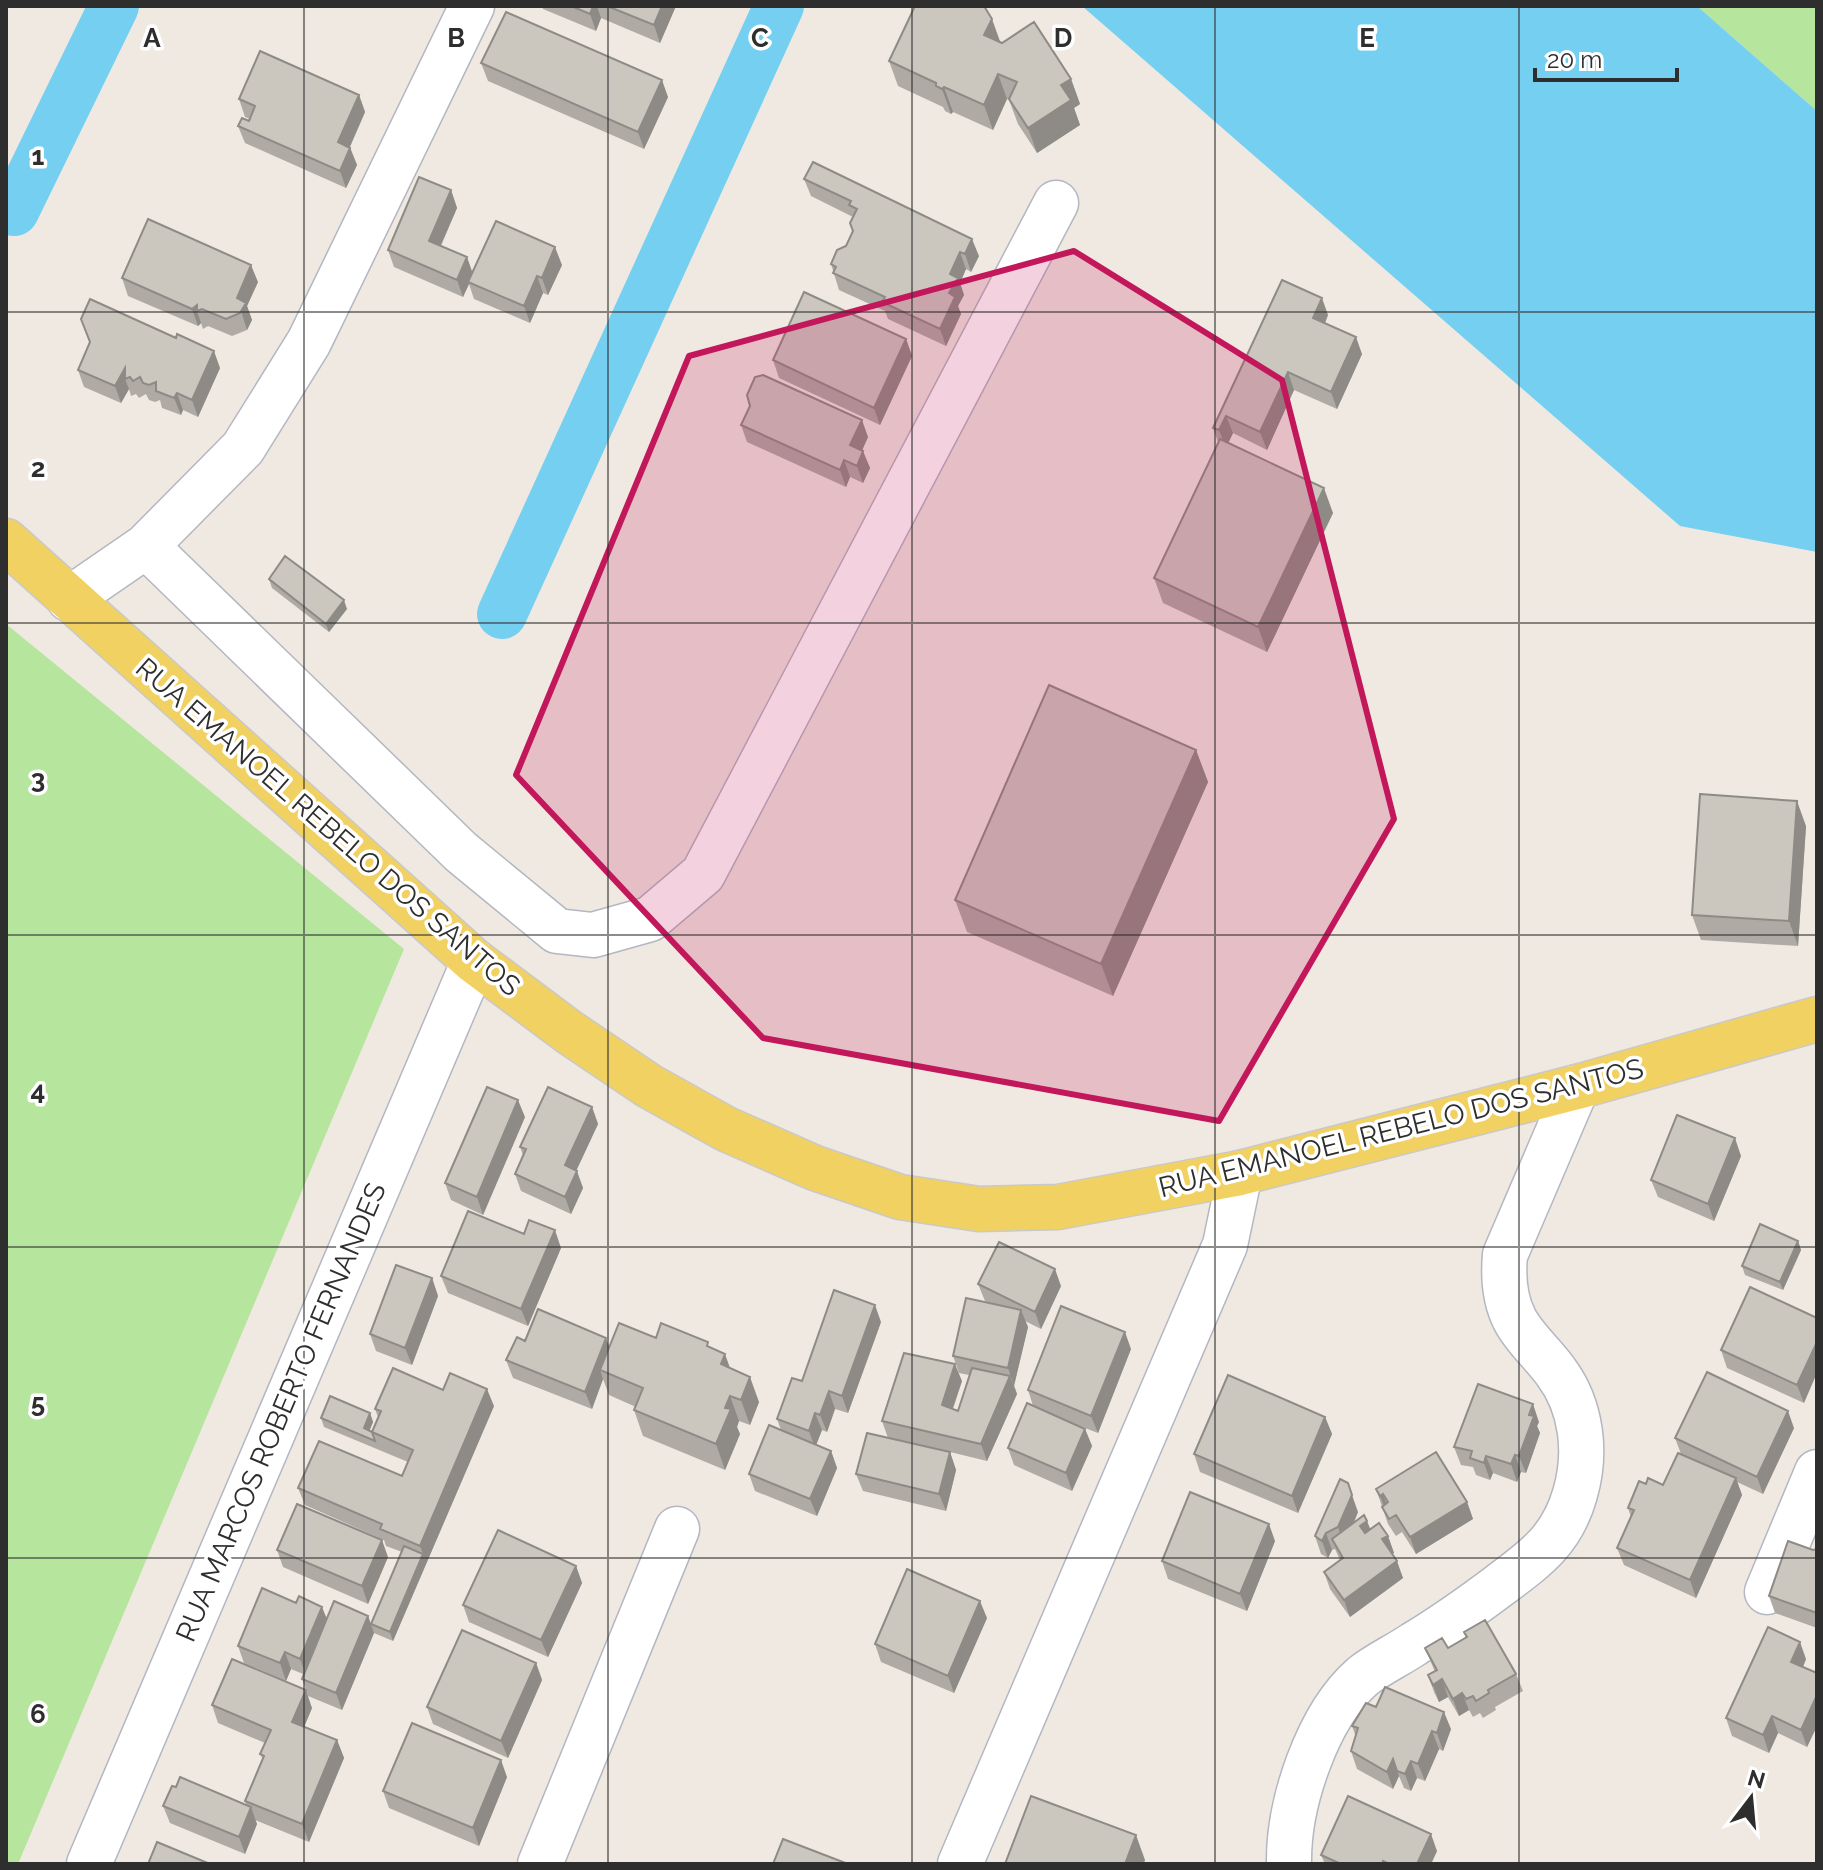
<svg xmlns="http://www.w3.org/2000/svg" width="1823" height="1870" font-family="Raleway,sans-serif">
<rect width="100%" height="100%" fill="#efe9e1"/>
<path fill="#b6e59e" d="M1697 6H1817V111Z
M6 624 404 949 18 1864H6Z"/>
<path fill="#75cff0" d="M1082 6H1697L1817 111V552L1680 526Z"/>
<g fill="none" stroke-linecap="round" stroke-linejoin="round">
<path stroke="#75cff0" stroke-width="50" d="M14 211 114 6
M502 614 779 6"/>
<g stroke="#b4b7c1" stroke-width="47">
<path id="minor" d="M146 546 461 852 557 931 593 935 650 919 703 874 1056 203
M69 599 146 546 243 448 309 342 472 6
M1767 1592 1817 1472
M89 1864 474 961
M540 1864 677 1529
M960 1864 1225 1245 1240 1173
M1289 1864C1288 1804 1317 1716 1363 1676 1378 1664 1398 1655 1414 1644 1444 1626 1472 1606 1500 1585 1536 1558 1562 1540 1575 1494 1587 1453 1582 1407 1556 1372 1544 1355 1525 1339 1515 1320 1504 1299 1503 1277 1505 1255L1577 1087"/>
</g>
<g stroke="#c9c9c9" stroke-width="47">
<path id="major" d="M6 541 474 961 569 1032 649 1086 726 1129 815 1168 900 1197 979 1209 1058 1207 1240 1173 1577 1087 1817 1019"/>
</g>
<use href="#minor" stroke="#fff" stroke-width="44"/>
<use href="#major" stroke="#f2d163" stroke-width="44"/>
</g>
<path fill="#afaba4" d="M542 6H676L660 43 601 18 596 31 543 9Z
M1000 42 1071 79 1080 104 1074 108 1080 125 1037 153 1018 124 1009 100 1007 99 993 130 953 112 951 114 945 111 943 107 898 86 889 61Z
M481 63 668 97 644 149 488 81Z
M359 95 365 112 350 147 357 165 346 188 245 143 238 126 249 121 250 119 245 117 239 99Z
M804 179 979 256 971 272 966 269 960 283 964 295 958 306 961 314 946 346 888 319 885 311 839 290 831 264 846 246 853 231V217L811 196Z
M451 190 457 208 441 246 472 272 562 265 548 295 543 293 530 323 474 299 469 284 463 297 394 267 388 250Z
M122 278 258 282 247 306 252 320 247 330 232 336 208 326 203 329 201 323 198 326 128 296Z
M1328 315 1325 323 1362 354 1337 409 1294 390 1267 450 1233 433 1228 443 1333 513 1267 652 1163 603 1154 578 1218 442 1213 428Z
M81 319 220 368 198 417 183 410 181 415 162 408 160 400 155 402 149 400 146 394 139 398 136 394 131 396 129 389 121 403 84 387 78 370 90 343Z
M906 339 912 356 880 425 779 378 773 360Z
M741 425 868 437 862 450 870 468 863 483 850 477 846 487 747 442Z
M269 579 347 609 329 632 272 588Z
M1196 750 1208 782 1113 996 967 932 955 900Z
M1806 826 1798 946 1701 940 1692 915Z
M592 1107 598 1124 576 1171 583 1188 571 1214 521 1191 515 1174 523 1155 520 1147Z
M525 1117 483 1215 451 1200 445 1183Z
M1741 1156 1714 1221 1658 1197 1651 1180Z
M524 1234 561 1248 528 1326 448 1293 441 1276Z
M1798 1241 1801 1250 1783 1290 1745 1275 1742 1266Z
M432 1278 438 1296 412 1365 376 1351 370 1334Z
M978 1284 1061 1286 1041 1329 1025 1321 1028 1327 1014 1385 1017 1394 987 1461 950 1452 956 1470 946 1511 863 1491 856 1474 888 1438 882 1421 962 1381 953 1409 958 1411 969 1375 959 1373 953 1356 987 1302 985 1301Z
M1817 1318 1804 1403 1727 1368 1721 1350Z
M881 1322 848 1413 835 1409 827 1432 822 1430 816 1445 831 1451 837 1468 817 1516 755 1491 749 1474 781 1430 777 1419 802 1381Z
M656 1338 710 1347 730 1368 759 1402 750 1425 739 1421 737 1427 740 1434 725 1470 643 1436 634 1410 636 1407 609 1395 603 1379 592 1409 513 1378 506 1360 525 1341 609 1347Z
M1131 1349 1098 1433 1067 1421 1085 1429 1092 1446 1072 1491 1014 1465 1008 1448 1033 1406 1028 1390Z
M443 1390 494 1406 393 1641 374 1633 342 1710 308 1696 302 1679 303 1674 291 1669 286 1681 244 1663 238 1646 327 1619 368 1616 371 1624 402 1552 386 1546 384 1540 305 1505 298 1488 402 1476 408 1462 324 1427 321 1418 370 1413 373 1422 369 1431 372 1432 378 1417 375 1409Z
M1325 1417 1332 1434 1298 1513 1200 1472 1194 1454Z
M1539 1422 1537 1426 1540 1433 1526 1473 1521 1472 1517 1482 1493 1473 1490 1480 1476 1475 1473 1467 1461 1465 1454 1447Z
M1794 1428 1763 1494 1737 1482 1742 1495 1696 1598 1624 1565 1617 1548 1631 1517 1628 1508 1646 1484 1663 1485 1681 1454 1675 1438Z
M1376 1489 1467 1502 1473 1519 1416 1554 1402 1532 1396 1536 1388 1524Z
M1358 1512 1354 1523 1388 1536 1394 1553 1392 1554 1403 1578 1350 1617 1330 1589 1324 1572 1340 1560 1335 1549 1332 1550 1328 1558 1321 1554 1315 1536Z
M1275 1541 1247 1611 1168 1579 1162 1561Z
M1817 1549V1628L1775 1613 1769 1596 1813 1550Z
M277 1550 388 1557 368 1604 283 1567Z
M576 1566 582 1583 548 1657 469 1622 463 1605Z
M987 1618 954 1693 881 1662 875 1644Z
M1464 1632 1516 1674 1523 1691 1495 1707 1496 1710 1483 1718 1480 1713 1473 1717 1469 1710 1459 1716 1448 1697 1439 1702 1434 1692 1428 1675 1435 1672 1425 1648H1448L1466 1638Z
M1806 1659 1803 1667 1817 1673V1726L1807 1747 1778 1733 1769 1753 1732 1736 1726 1718Z
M536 1663 542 1680 508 1758 433 1724 427 1707Z
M212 1705 312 1708 304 1727 337 1740 344 1758 309 1842 255 1820 257 1824 245 1854 170 1823 163 1806 176 1787 246 1805 245 1801 263 1759 260 1754 265 1743 218 1723Z
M1352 1726 1451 1729 1443 1751 1439 1749 1425 1781 1417 1778 1411 1791 1404 1788 1399 1776 1393 1789 1357 1769 1351 1751 1356 1737Z
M507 1777 479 1846 389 1808 383 1791Z
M1437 1851 1431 1864H1325L1321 1855Z"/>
<path fill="#8e8b86" d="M593 6H597L601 18 596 31 590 14Z
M662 6H676L660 43 654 25Z
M992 19 1001 44 984 35Z
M998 74 1007 99 993 130 984 105Z
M1071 79 1080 104 1074 108 1080 125 1037 153 1028 128 1061 85Z
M662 80 668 97 644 149 638 132Z
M944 87 953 112 951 114 942 89Z
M359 95 365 112 344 160 338 142Z
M350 148 357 165 346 188 340 171Z
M451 190 457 208 435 258 429 241Z
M972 239 979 256 971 272 965 254Z
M555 247 562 265 548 295 542 278Z
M960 252 966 269 960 283 964 295 958 306 961 314 946 346 940 329 949 293 950 274Z
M467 257 473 274 468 282 469 284 463 297 457 280Z
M251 265 258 282 247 306 252 320 247 330 237 298Z
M537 276 543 293 530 323 524 306Z
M1322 298 1328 315 1320 335 1313 318Z
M197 305V311L201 323 198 326 192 309Z
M1356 337 1362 354 1337 409 1331 392Z
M906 339 912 356 880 425 874 408Z
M214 351 220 368 198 417 192 400Z
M125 368V379L129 389 121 403 115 386Z
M1288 372 1294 390 1267 450 1260 432Z
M177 393 183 410 181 415 174 398Z
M1226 416 1233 433 1226 448 1219 430Z
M862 420 868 437 857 462 850 445Z
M863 451 870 468 863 483 857 466Z
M844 460 850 477 846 487 840 470Z
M1324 488 1333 513 1267 652 1258 627Z
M344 600 347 609 329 632 326 624Z
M1196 750 1208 782 1113 996 1101 964Z
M1797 801 1806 826 1798 946 1789 921Z
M518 1100 525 1117 483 1215 477 1197Z
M592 1107 598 1124 571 1182 565 1165Z
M1735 1138 1741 1156 1714 1221 1708 1204Z
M577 1171 583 1188 571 1214 565 1197Z
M555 1230 561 1248 528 1326 521 1309Z
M1798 1241 1801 1250 1783 1290 1780 1282Z
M1055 1269 1061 1286 1041 1329 1035 1312Z
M432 1278 438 1296 412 1365 405 1348Z
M875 1305 881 1322 848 1413 842 1396Z
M1021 1310 1028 1327 1014 1386 1008 1368Z
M1125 1332 1131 1349 1098 1433 1091 1416Z
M606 1338 612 1355 600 1370 603 1379 592 1409 585 1392Z
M1817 1342V1373L1804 1403 1797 1385Z
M725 1354 734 1379 721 1364Z
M955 1364 962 1381 948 1422 942 1405Z
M1010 1376 1017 1394 987 1461 981 1444Z
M750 1377 759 1402 750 1425 741 1400Z
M487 1389 494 1406 393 1641 390 1632 423 1554 420 1546Z
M829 1391 835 1409 827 1432 820 1415Z
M730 1396 739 1421 737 1427 740 1434 725 1470 716 1444 725 1408Z
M1533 1404 1539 1422 1537 1426 1540 1433 1526 1473 1519 1456Z
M1788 1411 1794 1428 1763 1494 1757 1477Z
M370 1413 373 1422 367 1437 364 1428Z
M815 1413 822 1430 815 1448 809 1431Z
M1325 1417 1332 1434 1298 1513 1292 1496Z
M1085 1429 1092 1446 1072 1491 1066 1473Z
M831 1451 837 1468 817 1516 810 1499Z
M950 1452 956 1470 946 1511 939 1494Z
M1515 1455 1521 1472 1517 1482 1511 1464Z
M1486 1456 1493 1473 1490 1480 1484 1463Z
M1736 1478 1742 1495 1696 1598 1690 1580Z
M1383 1494 1389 1511 1387 1514 1380 1496Z
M1352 1495 1358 1512 1344 1544 1338 1527Z
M1467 1502 1473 1519 1416 1554 1410 1537Z
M1367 1521 1374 1538 1366 1543 1360 1526Z
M1269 1524 1275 1541 1247 1611 1240 1594Z
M1326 1533 1332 1550 1328 1558 1322 1541Z
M1388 1536 1394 1553 1388 1557 1382 1539Z
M382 1540 388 1557 368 1604 362 1586Z
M1397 1561 1403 1578 1350 1617 1344 1600Z
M576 1566 582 1583 548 1657 541 1640Z
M980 1601 987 1618 954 1693 948 1676Z
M322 1607 329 1624 306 1676 300 1659Z
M368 1616 374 1633 342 1710 336 1693Z
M1800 1642 1806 1659 1798 1679 1791 1662Z
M285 1652 291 1669 286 1681 280 1663Z
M536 1663 542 1680 508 1758 501 1741Z
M1442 1679 1448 1697 1439 1702 1433 1685Z
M306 1690 312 1708 299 1739 292 1722Z
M1462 1693 1469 1710 1459 1716 1453 1699Z
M1817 1695V1726L1807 1747 1801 1730Z
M1444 1712 1451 1729 1443 1751 1437 1733Z
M1772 1716 1778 1733 1769 1753 1763 1735Z
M1432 1731 1439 1749 1425 1781 1418 1764Z
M337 1740 344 1758 309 1842 302 1824Z
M1393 1759 1399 1776 1393 1789 1387 1772Z
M501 1760 507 1777 479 1846 473 1828Z
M1411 1761 1417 1778 1411 1791 1405 1774Z
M251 1807 257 1824 245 1854 239 1837Z
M1431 1834 1437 1851 1431 1864H1417Z
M1136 1835 1145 1860 1144 1864H1125Z"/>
<path fill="#cbc7bf" stroke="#8e8b86" stroke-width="2" d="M571 6H593L590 14Z
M607 6H662L654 25Z
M915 6H984L992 19 984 35 1002 43 1034 22 1071 79 1061 85 1071 100 1028 128 1009 99 1017 82 998 74 984 105 944 87 942 89 936 86V83L889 61Z
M506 12 662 80 638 132 481 63Z
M260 51 359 95 338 142 350 148 340 171 238 126 242 118 249 121 255 106 239 99Z
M813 162 972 239 965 254 960 252 950 274 958 278 949 293 955 297 940 329 882 302 885 297 833 273 836 267 831 264 837 250 846 246 853 231 850 223 857 209 849 205 851 201 804 179Z
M419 177 451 190 429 241 467 257 457 280 388 250Z
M148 219 251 265 237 298 246 303 240 313 226 319 202 309 197 311V305L192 309 122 278Z
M496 221 555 247 542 278 537 276 524 306 468 282Z
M1282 280 1322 298 1313 318 1356 337 1331 392 1288 372 1260 432 1226 416 1219 430 1213 428Z
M804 292 906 339 874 408 773 360Z
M90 299 176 338 177 334 214 351 192 400 177 393 174 398 156 391V382L149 385 143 383 140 377 133 381 130 377 125 379V368L115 386 78 370 90 342 81 319Z
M763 375 862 420 850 445 863 451 857 466 844 460 840 470 741 425 750 406 747 395 755 377Z
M1220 439 1324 488 1258 627 1154 578Z
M285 556 344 600 326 624 269 579Z
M1049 685 1196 750 1101 964 955 900Z
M1700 794 1797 801 1789 921 1692 915Z
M487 1087 518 1100 477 1197 445 1183Z
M548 1087 592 1107 565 1165 577 1171 565 1197 515 1174 526 1149 520 1147Z
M1677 1115 1735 1138 1708 1204 1651 1180Z
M468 1211 524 1234 529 1220 555 1230 521 1309 441 1276Z
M1760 1224 1798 1241 1780 1282 1742 1266Z
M999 1242 1055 1269 1035 1312 978 1284Z
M396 1265 432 1278 405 1348 370 1334Z
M1750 1287 1817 1318V1342L1797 1385 1721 1350Z
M834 1290 875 1305 842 1396 829 1391 820 1415 815 1413 809 1431 777 1419 792 1378 802 1381Z
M966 1298 1021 1310 1008 1368 953 1356Z
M1061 1306 1125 1332 1091 1416 1028 1390Z
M538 1309 606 1338 585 1392 506 1360 517 1337 525 1341Z
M619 1323 656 1338 661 1323 708 1342 707 1346 725 1354 721 1364 750 1377 741 1400 730 1396 725 1408 731 1409 716 1444 634 1410 643 1388 600 1370Z
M904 1353 955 1364 942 1405 958 1411 972 1368 1010 1376 981 1444 882 1421Z
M393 1368 443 1390 450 1373 487 1389 420 1546 380 1529 382 1524 298 1488 319 1441 402 1476 413 1450 372 1432 381 1411 375 1409Z
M1707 1372 1788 1411 1757 1477 1675 1438Z
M1228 1375 1325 1417 1292 1496 1194 1454Z
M1478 1384 1533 1404 1529 1415 1534 1416 1519 1456 1515 1455 1511 1464 1486 1456 1484 1463 1470 1458 1472 1451 1454 1447Z
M330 1396 370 1413 364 1428 372 1432 375 1441 321 1418Z
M1027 1403 1085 1429 1066 1473 1008 1448Z
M769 1425 831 1451 810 1499 749 1474Z
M867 1433 950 1452 939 1494 856 1474Z
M1436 1452 1467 1502 1410 1537 1396 1515 1389 1519 1382 1507 1388 1502 1383 1494 1380 1496 1376 1489Z
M1678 1453 1736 1478 1690 1580 1617 1548 1634 1510 1628 1508 1639 1481 1646 1484 1648 1478 1663 1485Z
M1340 1479 1348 1483 1352 1495 1338 1527 1326 1533 1322 1541 1315 1536Z
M1190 1492 1269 1524 1240 1594 1162 1561Z
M297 1504 382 1540 362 1586 277 1550Z
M1364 1515 1367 1521 1360 1526 1365 1533 1379 1523 1388 1536 1382 1539 1397 1561 1344 1600 1324 1572 1343 1558 1332 1539Z
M498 1530 576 1566 541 1640 463 1605Z
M1788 1541 1813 1550 1817 1549V1613L1769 1596Z
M404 1546 423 1554 390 1632 371 1624Z
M907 1569 980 1601 948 1676 875 1644Z
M262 1588 296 1603 299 1596 322 1607 300 1659 285 1652 280 1663 238 1646Z
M334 1601 368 1616 336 1693 302 1679Z
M1485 1620 1516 1674 1488 1690 1489 1693 1476 1701 1473 1696 1466 1699 1462 1693 1453 1699 1442 1679 1433 1685 1428 1675 1437 1670 1425 1648 1442 1638 1448 1648 1467 1637 1464 1632Z
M1768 1627 1800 1642 1791 1662 1817 1673V1695L1801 1730 1772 1716 1763 1735 1726 1718Z
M462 1630 536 1663 501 1741 427 1707Z
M232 1659 306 1690 292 1722 337 1740 302 1824 245 1801 264 1756 260 1754 271 1730 212 1705Z
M1385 1687 1444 1712 1437 1733 1432 1731 1418 1764 1411 1761 1405 1774 1397 1771 1393 1759 1387 1772 1351 1751 1358 1728 1352 1726 1366 1703 1376 1707Z
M412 1723 501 1760 473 1828 383 1791Z
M180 1777 251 1807 239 1837 163 1806 172 1786 176 1787Z
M1031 1796 1136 1835 1125 1864H1005Z
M1348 1796 1431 1834 1417 1864H1389L1383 1861 1382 1864H1341L1321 1855Z
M783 1839 848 1864H773Z
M157 1842 210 1864H148Z"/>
<path fill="#c2185b" fill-opacity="0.2" stroke="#c2185b" stroke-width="6" stroke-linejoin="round" d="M1074 251 1282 380 1394 819 1219 1121 763 1038 516 775 689 356Z"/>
<path fill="none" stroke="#2e2e2e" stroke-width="2" stroke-opacity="0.55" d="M304 6V1864M608 6V1864M912 6V1864M1215 6V1864M1519 6V1864M6 312H1817M6 623H1817M6 935H1817M6 1247H1817M6 1558H1817"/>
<g text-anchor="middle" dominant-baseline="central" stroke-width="7" stroke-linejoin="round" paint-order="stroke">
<g font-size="28" fill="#2e2e2e" stroke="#fff">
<text transform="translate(328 827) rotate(41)">RUA EMANOEL REBELO DOS SANTOS</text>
<text transform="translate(1401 1128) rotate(-14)">RUA EMANOEL REBELO DOS SANTOS</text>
<text transform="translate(281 1412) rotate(-67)">RUA MARCOS ROBERTO FERNANDES</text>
</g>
</g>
<g font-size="26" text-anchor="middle" font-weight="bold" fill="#2e2e2e" stroke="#fff" stroke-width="7" stroke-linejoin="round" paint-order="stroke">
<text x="152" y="47">A</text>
<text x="456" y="47">B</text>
<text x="760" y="47">C</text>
<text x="1063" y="47">D</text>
<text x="1367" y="47">E</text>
<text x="38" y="165">1</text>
<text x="38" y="477">2</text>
<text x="38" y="788">3</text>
<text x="38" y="1100">4</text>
<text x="38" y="1412">5</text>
<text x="38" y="1723">6</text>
</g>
<rect width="1823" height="1870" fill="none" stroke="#2e2e2e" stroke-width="16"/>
<g transform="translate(1751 1798) rotate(16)" stroke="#ffffff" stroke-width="6" paint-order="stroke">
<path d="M0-6L14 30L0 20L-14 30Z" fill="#2e2e2e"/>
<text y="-12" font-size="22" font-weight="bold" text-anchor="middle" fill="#2e2e2e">N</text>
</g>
<path d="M1535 68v12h142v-12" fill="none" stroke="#2e2e2e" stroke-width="4"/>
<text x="1547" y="68" font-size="24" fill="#2e2e2e" stroke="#ffffff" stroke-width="6" paint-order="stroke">20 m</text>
</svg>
